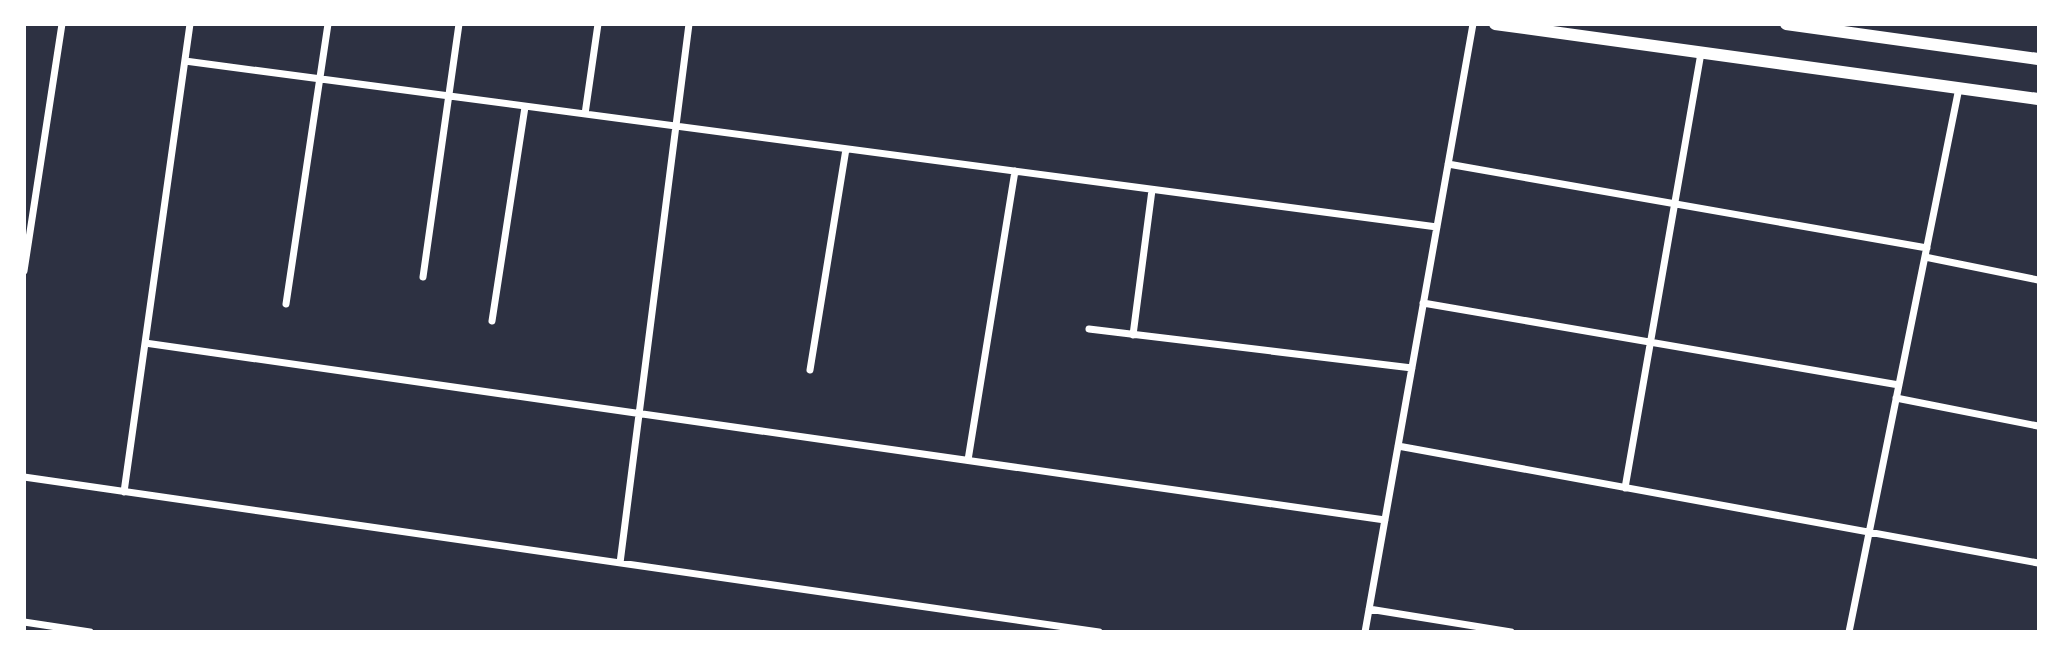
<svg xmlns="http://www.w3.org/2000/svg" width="2063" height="656" font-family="'Titillium Web',sans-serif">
<rect width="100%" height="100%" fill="#2d3142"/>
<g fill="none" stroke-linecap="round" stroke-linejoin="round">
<path stroke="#fff" stroke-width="7" d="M185 61 1437 227
M585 114 598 24
M1448 164 1927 248
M1925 257 2038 280
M24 271 62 24
M423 277 459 24
M1423 303 1899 385
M286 304 328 24
M492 321 525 107
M1089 329 1412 368
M1133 335 1152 190
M145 343 1385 520
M810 370 846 149
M1896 398 2038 426
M1398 446 2038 563
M968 460 1015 171
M24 477 1099 632
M1625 488 1701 53
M124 492 190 24
M620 563 689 24
M1369 609 1511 632
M24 622 90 632
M1365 632 1473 24
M1849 632 1959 88"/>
<path stroke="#fff" stroke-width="12" d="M1495 24 2038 99
M1786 24 2038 59"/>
</g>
<rect width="2063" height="656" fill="none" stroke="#ffffff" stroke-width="52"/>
</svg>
